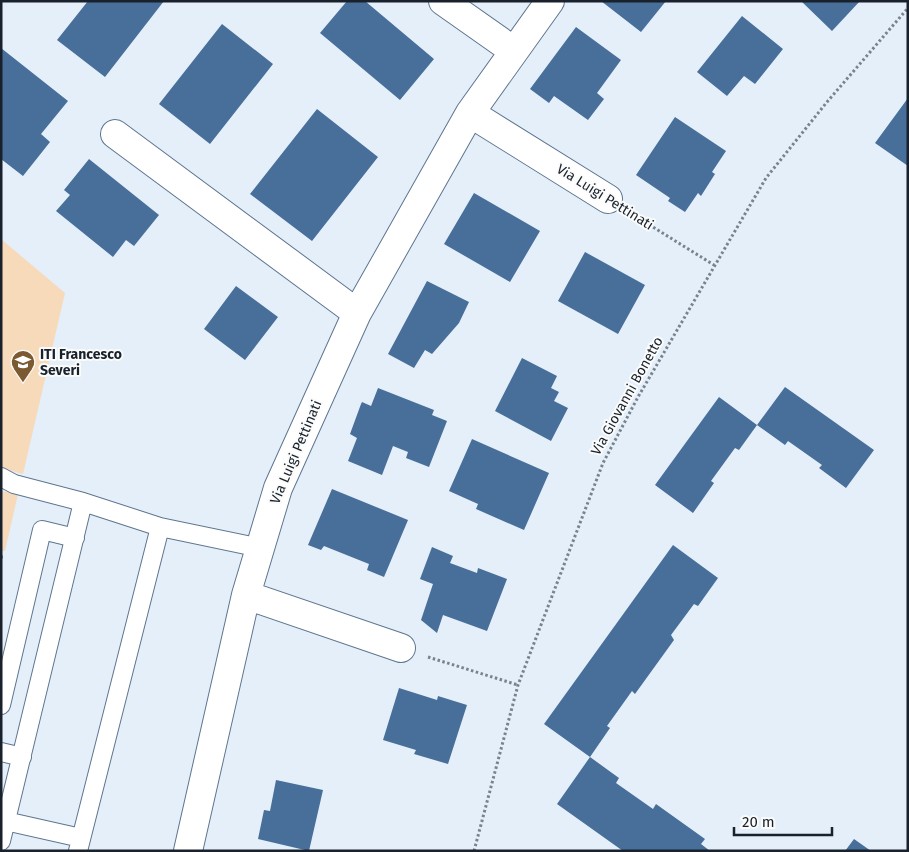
<svg xmlns="http://www.w3.org/2000/svg" width="909" height="852" font-family="'Fira Sans',sans-serif">
<rect width="100%" height="100%" fill="#e4effa"/>
<path fill="#f7daba" d="M1 239 65 293 23 474 1 468Z
M1 491 18 494 5 551H1Z"/>
<path fill="#486f99" d="M88 1H164L105 77 57 40Z
M347 1H365L434 59 400 100 320 33Z
M601 1H666L641 32Z
M801 1H860L832 31Z
M742 16 783 49 755 84 744 76 727 96 697 72Z
M222 24 273 64 210 144 159 104Z
M576 27 621 60 597 93 604 99 588 120 554 96 549 103 530 89Z
M1 48 68 101 41 134 50 142 23 176 1 159Z
M908 98V166L875 143Z
M317 109 378 157 312 241 250 194Z
M675 117 726 151 712 172 715 174 701 196 698 193 685 212 668 201 670 198 636 175Z
M89 159 159 215 134 246 126 240 113 257 56 211 70 195 64 190Z
M474 193 540 231 510 282 444 244Z
M585 252 645 285 618 334 558 301Z
M427 281 469 302 459 323 432 354 425 350 414 368 388 354Z
M236 286 278 317 245 360 204 329Z
M522 358 557 376 551 388 559 392 554 401 568 408 551 441 495 411Z
M785 387 874 450 846 488 819 468 822 465 788 441 785 445 757 425 739 450 735 448 711 481 714 483 693 513 655 485 719 397 757 425Z
M378 388 434 410 432 415 447 421 429 467 406 458 408 452 393 446 382 475 348 461 357 438 350 434 361 404 362 402 371 406Z
M472 439 549 473 524 530 476 509 478 504 449 491Z
M332 489 408 520 384 577 367 570 369 564 324 546 321 550 308 545Z
M673 545 718 578 698 606 694 604 671 635 674 640 635 694 632 691 607 726 610 728 590 757 544 724Z
M432 547 453 556 450 563 477 573 478 568 507 579 487 631 443 615 437 633 421 620 433 584 420 579Z
M399 688 437 700 438 696 467 705 448 764 414 754 416 750 383 740Z
M590 757 619 778 616 783 653 809 656 804 705 839 701 844 710 851H623L557 804Z
M276 780 323 790 309 851 258 839 264 810 270 811Z
M854 839 871 851H845Z"/>
<g fill="none" stroke-linecap="round" stroke-linejoin="round">
<g stroke="#5e758f" stroke-width="20">
<path id="service" d="M1 477 14 484 83 502 160 527 261 548
M1 705 42 530 75 538
M1 752 22 757
M1 820 81 838
M1 841 83 502
M78 851 160 527"/>
</g>
<g stroke="#5e758f" stroke-width="30">
<path id="minor" d="M443 1 514 51
M470 113 608 199
M115 134 357 313
M246 595 401 648
M188 851 246 595 278 488 357 313 470 113 550 1"/>
</g>
<path stroke="#79838e" stroke-width="3" stroke-dasharray="2.5 2.5" stroke-linecap="butt" d="M632 214 714 265
M1 557H3
M428 657 518 685
M474 851 518 685 603 463 638 397 766 178 827 102 908 8"/>
<use href="#service" stroke="#fff" stroke-width="18"/>
<use href="#minor" stroke="#fff" stroke-width="28"/>
</g>
<defs>
<g id="school-pin" transform="scale(1.25)"><path d="M0 17L-7.5 6A9.5 9.5 0 1 1 7.5 6Z" fill="#7c5a31" stroke="#fafbfa"/><path d="M0-5L7-2L0 1L-7-2ZM-4 1L0 2.5L4 1V4Q0 6-4 4Z" fill="#fff"/></g>
</defs>
<g fill-rule="evenodd">
<use href="#school-pin" x="23" y="362"/>
</g>
<g text-anchor="middle" dominant-baseline="central" stroke-width="4" stroke-linejoin="round" paint-order="stroke">
<g font-size="14" fill="#18212c" stroke="#fafbfa">
<text transform="translate(605 197) rotate(32)">Via Luigi Pettinati</text>
<text transform="translate(627 396) rotate(-61)">Via Giovanni Bonetto</text>
<text transform="translate(296 452) rotate(-67)">Via Luigi Pettinati</text>
</g>
<g font-size="14" font-weight="bold" fill="#18212c" stroke="#fafbfa" text-anchor="start">
<text x="40" y="354">ITI Francesco<tspan x="40" dy="16">Severi</tspan></text>
</g>
</g>
<rect width="909" height="852" fill="none" stroke="#18212c" stroke-width="5"/>
<path d="M734 827v8h98v-8" fill="none" stroke="#18212c" stroke-width="2.5"/>
<text x="742" y="827" font-size="15" fill="#18212c" stroke="#fafbfa" stroke-width="4" paint-order="stroke">20 m</text>
</svg>
